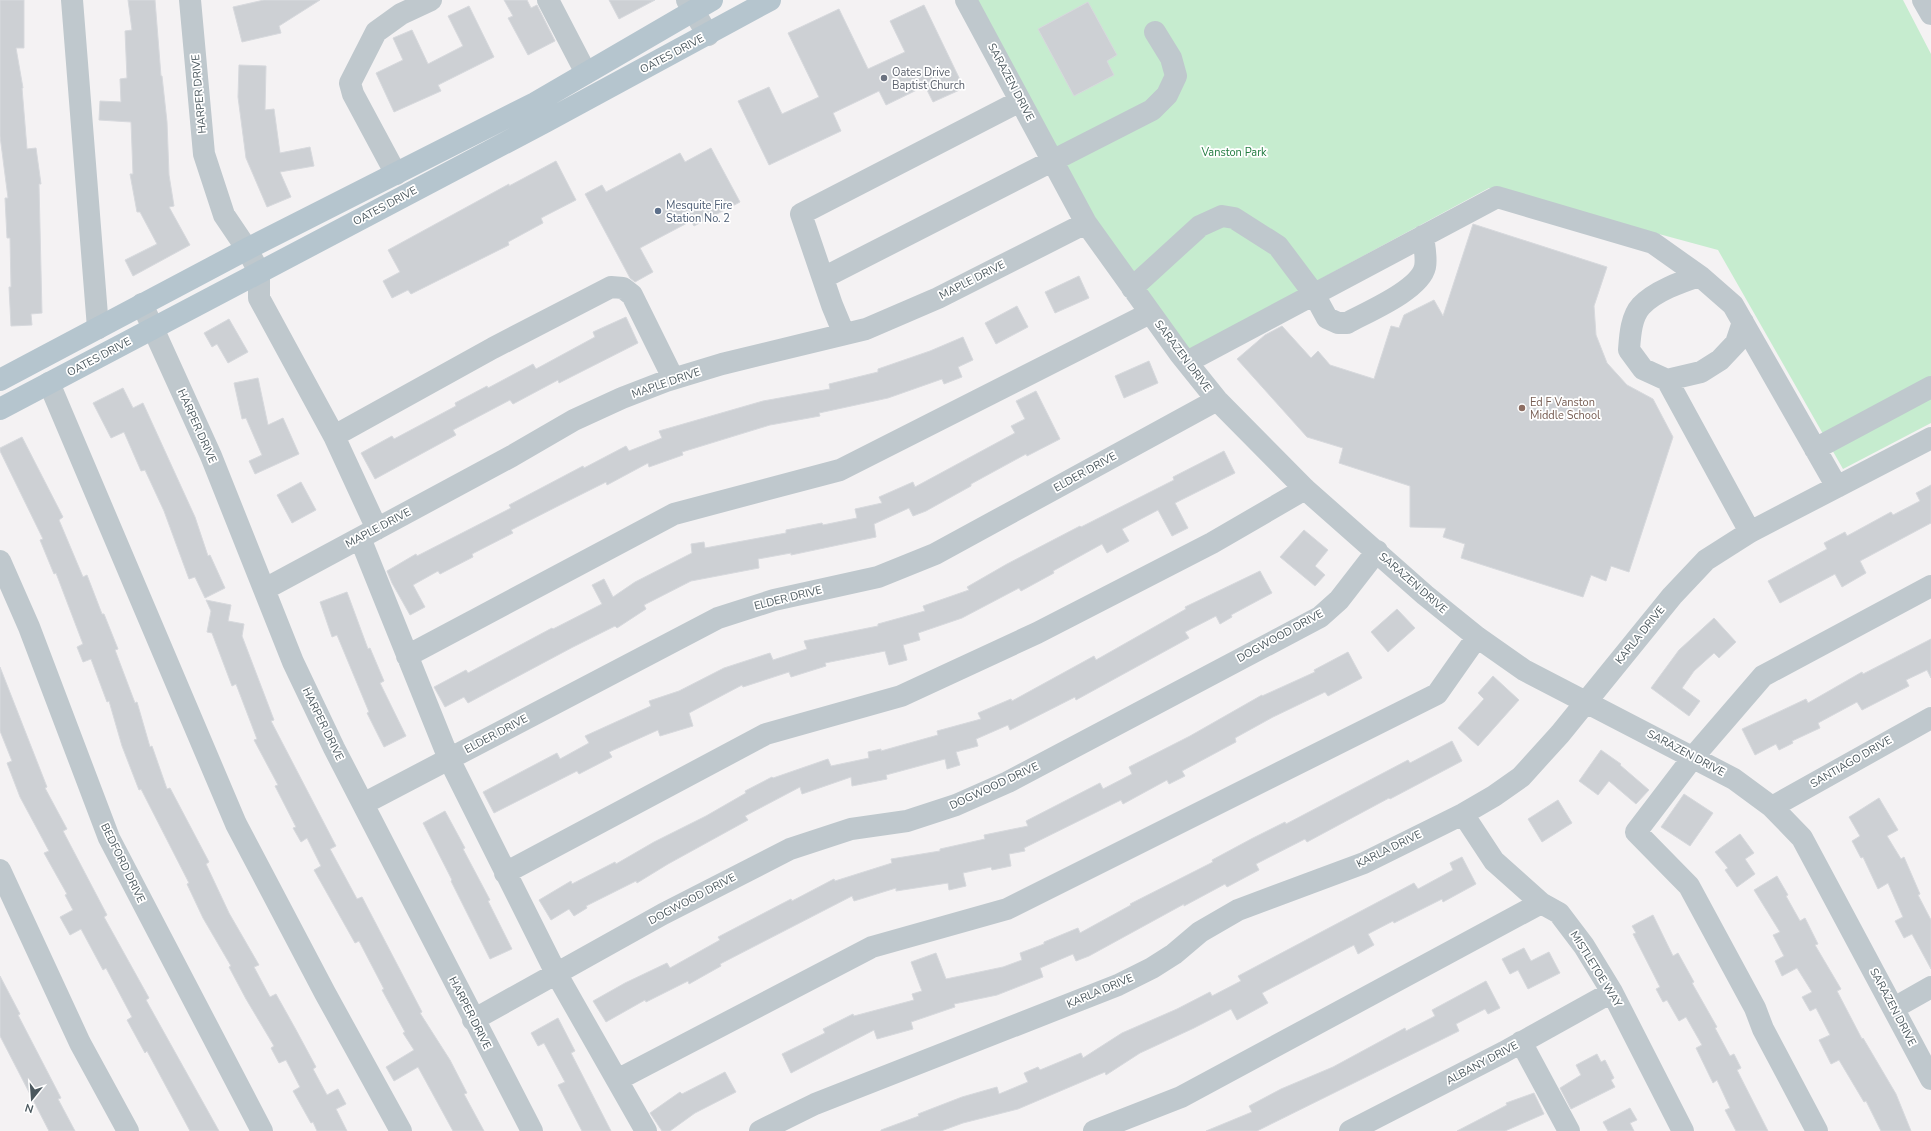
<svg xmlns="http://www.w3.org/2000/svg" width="1931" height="1131" font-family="'Nunito Sans',sans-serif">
<rect width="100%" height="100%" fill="#f4f2f3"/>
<path fill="#c6eccf" d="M975 0H1903L1931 54V423L1843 469 1718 250 1489 188 1185 352 1118 254 1076 187Z"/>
<path fill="#cdd0d4" stroke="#d7d9dd" d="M0 0H24V48H16L23 88H22L27 149 36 148 41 184H39L42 313 31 314 32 325 11 326 9 287H11L10 238H7L5 198H8L0 136Z
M128 0H155L161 76H162L167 122 169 175 174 206 169 207 190 245 133 276 125 260 157 244 140 212H137L130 174H133L131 122 99 120 100 101 121 102 120 79 127 78 125 31 132 30Z
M264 0H320L279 26 281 33 242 42 233 7Z
M504 0H527L531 8 537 5 555 41 528 55 508 18 513 16Z
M609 0H655L619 19Z
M1088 2 1117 55 1107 61 1114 75 1074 96 1038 29Z
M924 5 964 88 933 102 925 86 886 105 879 91 833 113 841 131 769 165 738 101 769 87 782 114 819 97 788 33 839 9 868 69 905 52 890 21Z
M469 6 494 57 438 85 441 91 394 112 376 73 403 60 393 38 412 30 428 64 463 46 448 16Z
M239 65 266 66 265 110 274 109 280 153 310 147 314 166 280 172 291 197 267 207 246 158 238 97Z
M711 148 740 202 694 226 691 221 640 248 653 272 635 282 630 278 585 194 602 185 606 192 680 153 685 162Z
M556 161 576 200 541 218 543 223 508 242 509 245 411 294 408 290 392 298 383 281 400 272 388 250 509 184V186Z
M1473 224 1607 267 1594 306 1596 335 1607 363 1627 385 1653 399 1673 437 1629 572 1611 566 1606 581 1591 575 1583 597 1461 558 1465 544 1443 537 1446 528 1410 527V486L1339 463 1343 448 1307 437 1237 359 1265 335 1282 326 1311 358 1318 351 1330 365 1374 379 1391 326 1399 328 1404 315 1434 300 1443 316Z
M1079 276 1089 298 1055 313 1045 292Z
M1017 306 1028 327 996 344 985 323Z
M626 317 638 343 559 383 558 380 513 404 510 400 453 430 456 435 375 479 361 453 392 436 394 439 456 406 455 403 487 386 488 388 533 364 536 369 595 337 593 332Z
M229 319 248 352 228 363 217 344 212 347 204 333Z
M963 337 973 360 958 367 962 377 944 384 942 379 888 398 819 413 820 416 770 425 682 452 683 455 649 467 648 463 607 485 606 482 562 504 511 530 513 533 472 554 473 557 440 574 438 571 413 585 425 607 410 615 392 583 387 571 416 554 417 556 511 508 509 505 583 466 584 468 626 446 629 451 662 438 659 431 763 401 830 389 829 384 878 372V369L930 351Z
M1149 361 1158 383 1124 398 1115 376Z
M258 378 268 425 283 418 299 454 255 474 249 461 262 455 246 418 242 419 234 383Z
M123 388 133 408 143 403 195 517 208 556 210 555 225 588 205 598 195 577 189 579 164 511 145 470 141 471 124 432 111 438 93 403Z
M1036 391 1060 439 1027 456 1026 454 971 484V486L926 511 913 516 909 508 874 524 876 537 791 555V553L758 559 759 568 691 581 644 605 646 609 617 628 615 626 573 647 468 703 464 697 445 707 434 687 466 670 468 673 552 628 553 629 602 604 592 585 604 579 613 597 635 582 692 553 691 544 704 542 705 548 786 533V530L822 523 823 525 857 518 855 509 882 503 879 497 913 482 915 487 1015 433 1011 426 1025 419 1016 401Z
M22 437 63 517 59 520 83 577 87 575 102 614H104L118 649 115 650 135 703 137 702 150 747 152 746 167 789 170 788 209 862 206 864 229 913 259 965 254 967 270 997 276 994 295 1028 316 1067 313 1069 327 1095 338 1089 346 1104 336 1109 347 1131H317L313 1122 311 1123 293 1091 300 1087 286 1060 279 1063 271 1048 274 1046 246 999 229 967 231 966 203 918 187 884 189 883 141 789 139 790 122 746 109 701 107 702 91 659 83 662 77 647 83 644 56 573 54 574 40 540 43 539 0 451V448Z
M1224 451 1235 473 1175 503 1188 528 1172 536 1158 510 1122 529 1129 541 1107 553 1102 544 1053 571 1054 573 1021 591 1019 588 962 618 918 633 920 640 903 645 907 660 889 665 885 651 825 663 826 666 791 677 789 672 743 687 742 685 689 713 693 726 660 736 658 730 609 752 612 757 579 774 577 771 494 813 483 792 557 753 560 759 589 743 585 736 651 706 649 701 679 691 724 668 770 653 773 660 807 649 804 641 878 626V624L925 611 923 606 969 590 967 587 1007 564 1080 526 1081 527 1174 480 1173 477Z
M301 482 316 510 292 523 277 495Z
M1931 485V523L1860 561 1866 573 1842 587 1835 574 1780 603 1768 581 1827 549 1824 543 1845 532 1847 536 1891 512 1893 515 1920 501 1916 493Z
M1304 530 1328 550 1315 566 1325 575 1315 586 1280 557Z
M1260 571 1272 593 1231 615 1232 617 1220 624 1216 616 1185 632 1189 638 1076 700 1075 697 1010 730 1008 725 976 739 978 746 956 752 960 765 947 769 945 759 886 775 887 779 852 786 851 777 802 794 800 787 745 816 748 820 668 864 637 883 636 881 586 906 587 908 574 916 569 909 551 920 539 900 571 881 572 884 615 862 616 864 654 842 706 816 746 793 745 791 772 777 773 778 828 759 831 766 869 758 868 752 881 749V751L938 735 937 731 981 719 978 713 1011 699 1012 701 1094 656 1096 660 1186 609 1185 607Z
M347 592 368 649 370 648 384 681 380 683 406 736 384 747 367 713 369 712 337 635 332 637 320 602Z
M206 600 231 605 228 621 244 624 242 636 274 720 271 721 336 846 330 849 357 899 362 897 422 1012 420 1013 450 1060 467 1093 464 1094 484 1131H453L418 1067 394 1081 386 1067 414 1050 403 1033 405 1032 382 990 384 989 359 941 355 943 314 870 321 866 307 838 301 842 293 828 296 827 275 786 278 785 254 740 257 739 236 684 232 686 212 633 207 632 211 611Z
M1397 609 1415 628 1388 652 1371 632Z
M1714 618 1736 642 1719 658 1714 653 1694 671 1682 688 1700 701 1689 716 1651 688 1679 650Z
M1931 639V678L1927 670 1906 680 1909 686 1862 710 1857 702 1818 723 1820 728 1792 741 1793 743 1779 750 1776 744 1755 755 1742 729 1806 699 1808 703 1862 672 1863 674Z
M1348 652 1362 678 1328 696 1325 692 1273 717 1235 738 1236 742 1182 771 1185 776 1169 784 1167 780 1123 804 1121 800 1024 848 1025 851 1009 854 1011 866 992 870 991 867 963 873 966 886 949 890 948 883 896 891V888L854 901 852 896 720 964 721 966 689 984 688 981 646 1002 645 1000 606 1022 593 1001 625 983 667 963 670 968 720 940 718 937 791 899 792 901 834 879 835 881 892 863 891 859 940 851V849L985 839 984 835 1028 826 1026 821 1100 783 1103 789 1132 774 1129 767 1190 736 1262 695V696L1315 672 1314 670Z
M0 667 47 787 45 788 67 829 63 831 107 915 104 917 149 998 146 1000 219 1131H190L147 1051 145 1053 127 1020 132 1017 106 968 103 970 81 929 70 935 60 917 73 910 65 895 67 894 44 853 49 851 20 797 7 763 12 761 0 731Z
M1493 676 1519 700 1478 746 1458 728 1484 699 1478 693Z
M1452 741 1462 761 1390 799 1389 798 1307 842 1305 839 1256 864 1259 870 1227 887 1225 884 1184 906V904L1089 956 1076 961 1073 954 1040 968 1043 977 997 995 954 1004 955 1007 911 1022 913 1029 877 1039 874 1030 791 1073 782 1054 825 1033 823 1029 853 1014 854 1016 914 1000 912 994 922 991 911 962 936 953 946 979 1003 967 1022 960 1020 953 1044 944V942L1078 928 1080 933 1131 905 1130 904 1213 862 1212 860 1253 838 1285 822 1286 824 1408 760 1410 763Z
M1601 750 1621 764 1620 765 1649 790 1636 804 1609 781 1598 795 1579 781Z
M1684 794 1713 813 1690 846 1661 827Z
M1879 798 1898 830 1887 836 1901 859 1904 857 1920 894 1918 895 1931 920V969L1912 934 1904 938 1895 921 1903 917 1888 883 1878 889 1863 857 1861 858 1852 841 1860 836 1849 817Z
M1558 800 1572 823 1542 842 1528 819Z
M445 811 465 848 463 849 490 900 488 901 512 949 490 959 451 881 452 880 423 823Z
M1740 834 1754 853 1745 859 1755 874 1737 887 1725 870 1728 868 1715 852Z
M1462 857 1476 884 1443 902 1442 899 1394 923 1393 921 1368 934 1374 945 1358 954 1354 945 1262 993 1268 1003 1237 1020 1231 1009 1194 1028 1140 1053 1106 1075 1105 1072 1018 1109 963 1123 941 1131H881V1130L919 1116 918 1114 962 1097 997 1087 999 1094 1028 1082 1024 1073 1038 1067 1040 1070 1081 1053 1083 1058 1122 1033 1177 1009 1210 992 1212 996 1241 981 1238 976 1414 883 1418 889 1453 870 1450 863Z
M1777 876 1788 895 1786 896 1800 921 1805 918 1818 944 1815 945 1841 989 1837 991 1862 1039 1863 1038 1896 1094 1911 1131H1881L1866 1101 1864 1102 1839 1060 1831 1064 1819 1040 1830 1035 1816 1008 1810 1011 1802 997 1812 992 1797 968 1782 976 1775 961 1784 956 1773 935 1780 932 1754 890Z
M1653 915 1673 956 1678 953 1694 982 1692 983 1717 1027 1715 1028 1730 1056 1734 1054 1741 1068 1737 1070 1768 1131H1736L1725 1110 1730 1108 1717 1080 1713 1083 1696 1048 1702 1045 1686 1017 1679 1021 1667 1000 1663 1002 1656 989 1660 987 1633 934 1636 933 1632 926Z
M1524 948 1531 961 1549 952 1560 973 1528 989 1518 970 1510 974 1502 959Z
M0 976 20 1014 18 1015 61 1098 58 1099 75 1131H49L0 1036Z
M1486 981 1500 1008 1488 1014 1485 1009 1456 1024 1459 1031 1257 1131H1206L1252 1112 1249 1106 1281 1089 1333 1067 1405 1028 1406 1031 1435 1016 1432 1010Z
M558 1018 575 1051 571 1053 611 1131H582L558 1085 565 1082 544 1043 538 1046 531 1033Z
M1597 1054 1601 1062 1605 1060 1614 1078 1611 1080 1615 1087 1571 1109 1560 1088 1581 1075 1576 1065Z
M725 1072 736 1092 695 1113 670 1131H662L650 1113 680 1092 682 1094Z
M1534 1093 1544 1114 1505 1131H1457L1507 1105 1506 1103Z
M1630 1108 1637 1120 1630 1123 1634 1131H1608L1603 1122Z"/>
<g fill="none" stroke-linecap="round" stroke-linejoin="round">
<path stroke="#bfc8cd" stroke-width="22" d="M72 0 98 328
M190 0 204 154 224 215 247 249 259 272V298L334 436 377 529
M548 0 586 73
M687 0 708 35
M966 0 1086 223 1180 354 1217 400 1305 489 1425 595 1477 637 1524 670 1734 779 1772 807 1802 838 1931 1079
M1923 0 1931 14
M396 174 353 94 350 83 376 32 401 14 431 0
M1699 276C1681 282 1655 291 1641 306 1631 317 1630 336 1629 350L1643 369 1667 380 1750 532
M823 278 1152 110 1167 95 1176 76 1171 58 1155 32
M1132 288 1200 226 1222 216 1234 218 1278 246 1314 294 1327 318 1338 323H1347C1367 312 1420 290 1425 267 1427 258 1424 245 1423 236
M142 304 211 456 293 662 334 748 532 1131
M844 334 832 305 801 214 1020 101
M1187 362 1497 197 1653 243 1701 277 1733 305 1837 487
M1667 380 1701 372 1720 360 1736 343 1743 322
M49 383 236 824 325 993 401 1131
M334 436 493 348 611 287 623 288 632 295 673 378
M1815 449 1931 387
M360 538 449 759 556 973 646 1131
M0 561 29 627 109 838 262 1131
M265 589 512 456 574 420 622 398 666 381 722 364 866 329 938 298 1086 223
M407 656 674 514 840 470 1150 313
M363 804 718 618 774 600 878 577 935 554 1217 400
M1772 807 1931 718
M1463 814 1494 861 1541 903 1559 913 1584 946 1612 992 1683 1131
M0 870 80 1043 128 1131
M505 873 766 734 901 696 1037 633 1212 543 1305 489
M1894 1008 1931 987
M473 1020 663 914 790 849 851 829 907 821 956 805 1008 782 1320 617 1339 600 1377 551
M1521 1042 1569 1131
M617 1080 872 947 1007 909 1437 694 1477 637
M760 1131 815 1104 1118 985 1152 968 1174 954 1200 932 1238 910 1364 863 1463 814 1494 796 1521 777 1560 734 1672 596 1706 560 1750 532 1931 438
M1094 1131 1181 1097 1541 903
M1350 1131 1504 1052 1612 992
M1817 1131 1763 1029 1755 1008 1689 886 1636 832 1694 756 1763 676 1931 586"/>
<path stroke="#b5c5ce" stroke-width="22" d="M0 380 247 249 535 103 712 0
M0 409 545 122 770 0"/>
</g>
<circle fill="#6b7280" stroke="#fff" stroke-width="1.5" cx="884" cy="78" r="4"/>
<circle fill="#5c6f8a" stroke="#fff" stroke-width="1.5" cx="658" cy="211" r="4"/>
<circle fill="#8d6e63" stroke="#fff" stroke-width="1.5" cx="1522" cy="408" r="4"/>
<g text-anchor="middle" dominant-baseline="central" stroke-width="3.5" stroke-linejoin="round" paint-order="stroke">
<g font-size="11" fill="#4b585e" stroke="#fff">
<text transform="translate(672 54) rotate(-28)">OATES DRIVE</text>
<text transform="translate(1011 82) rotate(62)">SARAZEN DRIVE</text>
<text transform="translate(199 94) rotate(-95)">HARPER DRIVE</text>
<text transform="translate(385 206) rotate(-28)">OATES DRIVE</text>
<text transform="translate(972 280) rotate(-27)">MAPLE DRIVE</text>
<text transform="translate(1183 356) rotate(53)">SARAZEN DRIVE</text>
<text transform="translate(99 357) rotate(-28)">OATES DRIVE</text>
<text transform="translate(666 383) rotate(-19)">MAPLE DRIVE</text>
<text transform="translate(197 426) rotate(66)">HARPER DRIVE</text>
<text transform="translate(1085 472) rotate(-29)">ELDER DRIVE</text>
<text transform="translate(378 528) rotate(-28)">MAPLE DRIVE</text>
<text transform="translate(1413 583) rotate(41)">SARAZEN DRIVE</text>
<text transform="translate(788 598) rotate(-14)">ELDER DRIVE</text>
<text transform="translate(1640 635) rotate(-51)">KARLA DRIVE</text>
<text transform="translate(1280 636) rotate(-29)">DOGWOOD DRIVE</text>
<text transform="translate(323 724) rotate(64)">HARPER DRIVE</text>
<text transform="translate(496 734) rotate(-28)">ELDER DRIVE</text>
<text transform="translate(1686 753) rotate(28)">SARAZEN DRIVE</text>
<text transform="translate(1851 762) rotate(-30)">SANTIAGO DRIVE</text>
<text transform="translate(994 786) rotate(-25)">DOGWOOD DRIVE</text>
<text transform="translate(1389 849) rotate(-26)">KARLA DRIVE</text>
<text transform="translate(123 863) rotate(64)">BEDFORD DRIVE</text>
<text transform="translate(692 899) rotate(-28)">DOGWOOD DRIVE</text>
<text transform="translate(1596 969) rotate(58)">MISTLETOE WAY</text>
<text transform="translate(1100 991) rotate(-23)">KARLA DRIVE</text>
<text transform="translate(1893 1007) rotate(62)">SARAZEN DRIVE</text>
<text transform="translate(470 1013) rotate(63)">HARPER DRIVE</text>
<text transform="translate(1482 1063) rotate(-28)">ALBANY DRIVE</text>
</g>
<g font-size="11" fill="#5b616d" stroke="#fff" text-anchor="start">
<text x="892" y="72">Oates Drive<tspan x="892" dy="13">Baptist Church</tspan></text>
</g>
<g font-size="11" fill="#217b40" stroke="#fff">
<text x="1234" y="152">Vanston Park</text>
</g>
<g font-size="11" fill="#4e5e75" stroke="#fff" text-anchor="start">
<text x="666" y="205">Mesquite Fire<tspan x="666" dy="13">Station No. 2</tspan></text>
</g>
<g font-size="11" fill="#785e54" stroke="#fff" text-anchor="start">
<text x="1530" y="402">Ed F Vanston<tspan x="1530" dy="13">Middle School</tspan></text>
</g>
</g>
<g transform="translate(32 1099) rotate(197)" stroke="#ffffff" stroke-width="3" paint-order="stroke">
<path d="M0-3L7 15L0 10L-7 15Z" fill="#4b585e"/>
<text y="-6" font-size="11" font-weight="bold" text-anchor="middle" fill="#4b585e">N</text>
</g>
</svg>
